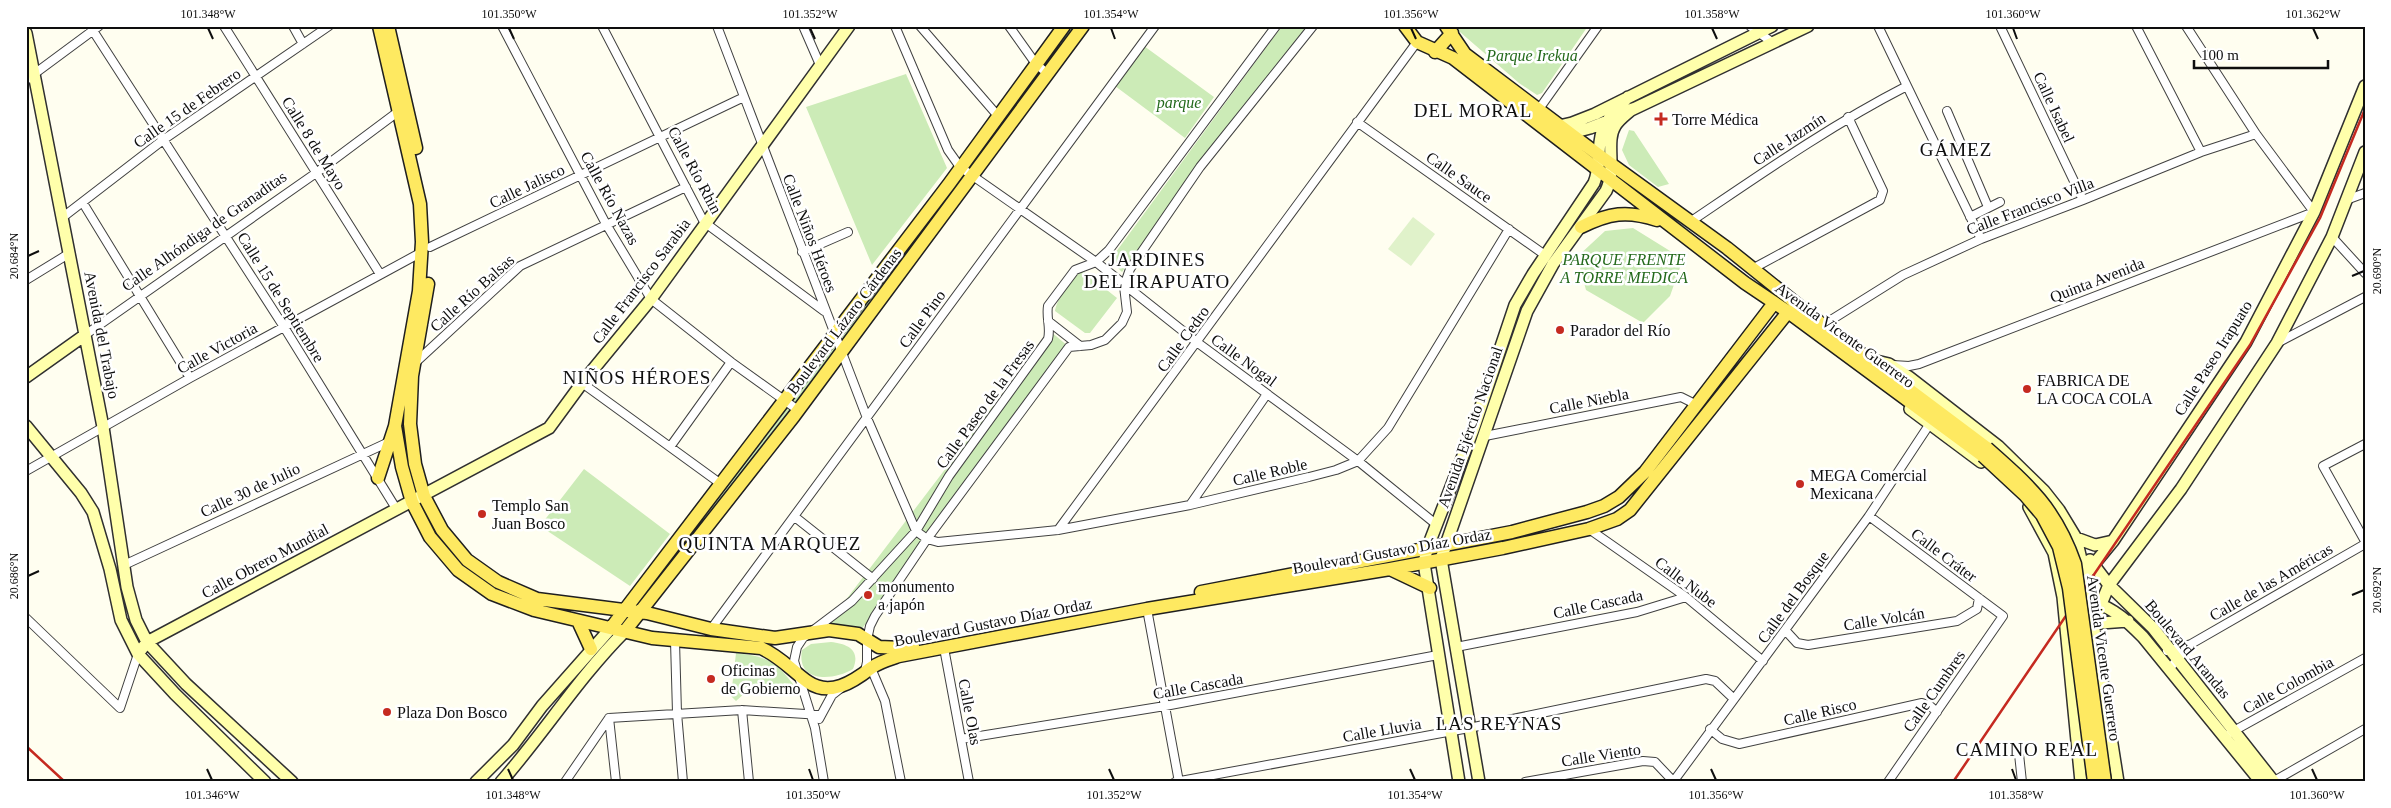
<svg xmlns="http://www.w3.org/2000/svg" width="2391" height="808" font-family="Georgia,serif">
<rect width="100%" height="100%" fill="#fffef0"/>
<path fill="#ccebb7" d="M1067 26H1077L974 170 968 166Z
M1282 26H1308L1122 272 1110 260Z
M1453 26H1588L1542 93 1537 95 1519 83Z
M1144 46 1214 97 1185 138 1115 86Z
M906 74 947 168 872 265 806 107Z
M1629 130 1634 131 1669 184 1658 187 1629 165 1622 150Z
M956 177 967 182 655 593 646 586Z
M1633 228 1683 259 1670 296 1643 323 1586 290 1577 257 1605 231Z
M1083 271 1117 298 1090 333H1085L1055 311C1057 299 1071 276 1083 271Z
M1050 331 1069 347 861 630 826 626Z
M584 469 670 534 630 586 540 526Z
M831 642C848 644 861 650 853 669 833 681 796 683 802 650L811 644Z
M736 653C769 657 776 661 796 688L746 692 736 701 731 696Z"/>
<path fill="#e0f2ca" d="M1413 217 1435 234 1411 266 1388 249Z"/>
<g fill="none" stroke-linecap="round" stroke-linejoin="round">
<g stroke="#414141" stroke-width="10">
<path id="street" d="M90 26 284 327 397 510
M224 26 380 274
M293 26 303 44
M502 26 606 224 651 299 731 362 798 410
M602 26 704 222 824 311
M717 26 867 418 916 531 927 539 938 542 1058 530 1190 505 1309 477 1336 470 1358 461 1388 428 1509 229
M803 26 820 65
M895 26 948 150 960 167 1096 262 1198 343 1358 461 1437 525
M920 26 998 116
M1009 26 1036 64 1048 74
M1750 26 1773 43
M1878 26 1981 239
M2000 26 2083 200
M2136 26 2201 152
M26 80 99 26
M1539 109 1598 26
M1947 111 1988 207
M1357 122 1545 255
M2346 200 2365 193
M83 203 190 378
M63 217 163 140 329 26
M1970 217 2000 202
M1690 222C1761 174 1831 125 1907 86
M2332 237 2365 273
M430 247 744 97
M802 252 848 232
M1752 269 1880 200 1883 191 1848 117
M26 280 70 253
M1048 321 1080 346
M1823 325 1903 275 1981 239 2083 200 2201 152 2256 134
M85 335 316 173 399 111
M2277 343 2365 297
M416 362 520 266 686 187
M1893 365 1909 366 1919 364 2314 212 2256 134 2186 26
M582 383 721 484
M1485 436 1681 397 1697 405
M2365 444 2323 466 2365 541
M670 447 731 362
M26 471 190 378 422 252
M1190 505 1267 394
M1869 516 2003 616 1888 782
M795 517 873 579
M1589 529 1686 597 1763 661
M1058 530 1417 42
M124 565 389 442
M1147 609 1179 782
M26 618 120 708 138 654
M711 629 1155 26
M1786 631 1797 643 1808 645 1957 621 1977 609 1979 598
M675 641 677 713 683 782
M1456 647 1637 612 1686 597
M944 648 969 782
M2167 651 2191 644 2365 544
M871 668 885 701 901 782
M2169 669 2191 644
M865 671 867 662V640L870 626 875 616 927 539 1069 347 1091 345 1105 340 1122 323 1127 312 1124 286 1130 269 1200 167 1313 26
M742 710 749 782
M609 718 742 710 821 715
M609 718 616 782
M819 719 832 695 841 688
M1710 729 1722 739 1739 744 1922 703 1929 705 1937 712
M2230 733 2365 658
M961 739 1165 706 1438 655
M2019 754 2022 782
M2274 781 2365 729
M565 782 609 718
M824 782 815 728 794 661 797 647 803 638 852 601 916 531 949 476 1048 339C1051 328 1046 318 1048 306L1075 270 1096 262 1109 250 1276 26
M1175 782 1469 728 1706 679 1715 681 1734 699
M1525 782 1643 761 1655 762 1673 781
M1673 782 1869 516 1929 425"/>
</g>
<g stroke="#303030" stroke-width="14">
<path id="secondary" d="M26 33 103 427 127 587 136 620 147 642 186 684 292 782
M1625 113 1808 26
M1559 126 1572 123 1595 114 1772 26
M1564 135 1590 128 1608 121
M1872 360 1889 364 1909 377 1998 446 2044 491 2059 510 2076 538 2087 585 2118 782
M26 377 85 335
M1910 409 1981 462
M26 426 81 493 93 512 110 569 121 620 138 654 175 694 265 782
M2029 507 2054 553 2063 597 2081 782
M2076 538 2095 545 2113 541
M2090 560 2109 585 2153 628 2274 782
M2063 597 2085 575 2113 541 2246 342 2314 212 2365 86
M2095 603C2114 608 2129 623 2143 637L2261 782
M2093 623 2109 585 2181 489 2277 343 2332 237 2365 152
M2087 624 2128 621
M138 654 147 642 549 428 582 383 651 299 849 26
M476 782 513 745 542 706 611 628
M501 782C544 733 579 677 625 631
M1459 782 1424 563 1427 549 1473 430 1515 305 1533 274 1594 183C1601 166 1597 149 1602 132 1606 119 1619 107 1628 97
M1479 782 1441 559 1527 311 1553 264 1606 191C1617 169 1605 142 1615 126 1619 119 1627 114 1632 109"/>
</g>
<g stroke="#1f1f1f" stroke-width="15">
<path id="primary" d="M379 26 420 204 422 242 419 291 395 426 402 467 412 502 430 537 458 570 492 594 534 610 652 638 761 648C781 657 791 670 808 682 830 697 853 682 871 668 879 662 890 659 899 656L1147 609 1390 569 1503 548 1589 529 1617 519 1630 510 1788 312
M388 26 416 148
M1405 26 1417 42 1453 58 1745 283 1788 312 1983 456
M1446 26 1465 54 1600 156 1727 248 1823 325 1987 448
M1435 52 1452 33
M1581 227C1609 213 1627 210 1657 220
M428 284 412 376 410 424 415 464 424 496 442 530 467 560 498 582 537 599 647 613 711 629 775 638 829 630 858 634 879 647 902 648 913 646
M378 478 395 426
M1390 569 1430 588
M1201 592 1512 532 1587 512 1604 506 1619 497 1645 472 1774 303
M579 623 591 649
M611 628 949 184 1064 26
M625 631 794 416 1083 26"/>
</g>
<use href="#street" stroke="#fff" stroke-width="8"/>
<use href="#secondary" stroke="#ffffab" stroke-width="11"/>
<use href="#primary" stroke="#fee961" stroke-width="12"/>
<path stroke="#c52a20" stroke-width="2.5" d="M26 746 65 782
M1953 782 2250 345 2320 218 2365 109"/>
<g stroke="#1f1f1f" stroke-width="15" stroke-linecap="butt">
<path id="primary-bridge" d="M1987 448C2030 486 2056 509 2075 564L2105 782
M1983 456 2025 495 2042 515 2059 547 2069 588 2094 782"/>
</g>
<use href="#primary-bridge" stroke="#fee961" stroke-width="12"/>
</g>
<path fill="none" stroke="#0e0e0e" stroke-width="2" d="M208 28 213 39M509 28 514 39M810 28 815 39M1111 28 1115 39M1411 28 1416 39M1712 28 1717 39M2013 28 2017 39M2313 28 2318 39M28 256 39 251M2352 276 2364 271M28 576 39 571M2352 595 2364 590M207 769 212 780M508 769 513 780M809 769 813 780M1109 769 1114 780M1410 769 1415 780M1711 769 1716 780M2012 769 2016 780M2312 769 2317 780"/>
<g fill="#c52a20" stroke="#fff" stroke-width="2">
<path d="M1658.5 111.5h5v5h5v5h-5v5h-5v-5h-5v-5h5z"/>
<circle cx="1560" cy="330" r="5"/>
<circle cx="2027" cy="389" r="5"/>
<circle cx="1800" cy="484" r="5"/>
<circle cx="482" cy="514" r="5"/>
<circle cx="868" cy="595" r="5"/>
<circle cx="711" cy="679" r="5"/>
<circle cx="387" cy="712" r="5"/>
</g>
<g text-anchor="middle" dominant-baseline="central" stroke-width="5" stroke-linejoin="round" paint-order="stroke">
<g font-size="16" font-style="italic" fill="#23691b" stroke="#fff">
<text x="1532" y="55">Parque Irekua</text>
<text x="1179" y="102">parque</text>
<text x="1624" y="259">PARQUE FRENTE<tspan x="1624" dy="18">A TORRE MEDICA</tspan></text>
</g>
<g font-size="16" fill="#0e0e0e" stroke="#fff">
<text transform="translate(2054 107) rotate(65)">Calle Isabel</text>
<text transform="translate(187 108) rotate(-35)">Calle 15 de Febrero</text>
<text transform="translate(1789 139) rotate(-33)">Calle Jazmín</text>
<text transform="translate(314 143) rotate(58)">Calle 8 de Mayo</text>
<text transform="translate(695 170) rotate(62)">Calle Río Rhin</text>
<text transform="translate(1459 177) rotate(35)">Calle Sauce</text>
<text transform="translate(527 186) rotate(-26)">Calle Jalisco</text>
<text transform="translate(610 198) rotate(61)">Calle Río Nazas</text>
<text transform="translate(2030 206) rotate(-21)">Calle Francisco Villa</text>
<text transform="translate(204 231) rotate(-35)">Calle Alhóndiga de Granaditas</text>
<text transform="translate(810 233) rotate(69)">Calle Niños Héroes</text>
<text transform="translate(2097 280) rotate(-21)">Quinta Avenida</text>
<text transform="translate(641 281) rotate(-53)">Calle Francisco Sarabia</text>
<text transform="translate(472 293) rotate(-42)">Calle Río Balsas</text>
<text transform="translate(281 297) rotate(58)">Calle 15 de Septiembre</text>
<text transform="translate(922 319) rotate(-54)">Calle Pino</text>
<text transform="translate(844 321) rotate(-53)">Boulevard Lázaro Cárdenas</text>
<text transform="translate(102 335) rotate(79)">Avenida del Trabajo</text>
<text transform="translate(1845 335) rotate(36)">Avenida Vicente Guerrero</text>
<text transform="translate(1183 339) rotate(-54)">Calle Cedro</text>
<text transform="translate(217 348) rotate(-29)">Calle Victoria</text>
<text transform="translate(2213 358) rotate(-58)">Calle Paseo Irapuato</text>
<text transform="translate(1244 360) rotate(36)">Calle Nogal</text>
<text transform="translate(1589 401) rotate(-11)">Calle Niebla</text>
<text transform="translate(985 404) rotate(-54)">Calle Paseo de la Fresas</text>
<text transform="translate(1470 427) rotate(-71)">Avenida Ejército Nacional</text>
<text transform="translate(1270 472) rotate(-13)">Calle Roble</text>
<text transform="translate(250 490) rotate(-25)">Calle 30 de Julio</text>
<text transform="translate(1392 551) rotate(-10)">Boulevard Gustavo Díaz Ordaz</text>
<text transform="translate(1944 555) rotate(37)">Calle Cráter</text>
<text transform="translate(265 561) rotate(-28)">Calle Obrero Mundial</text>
<text transform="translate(1686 582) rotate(37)">Calle Nube</text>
<text transform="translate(2271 582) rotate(-30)">Calle de las Américas</text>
<text transform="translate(1793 597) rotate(-54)">Calle del Bosque</text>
<text transform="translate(1598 604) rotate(-12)">Calle Cascada</text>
<text transform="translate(1884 619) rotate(-9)">Calle Volcán</text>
<text transform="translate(993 622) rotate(-11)">Boulevard Gustavo Díaz Ordaz</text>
<text transform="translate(2188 649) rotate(50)">Boulevard Arandas</text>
<text transform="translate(2104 658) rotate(82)">Avenida Vicente Guerrero</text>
<text transform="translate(2288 685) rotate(-29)">Calle Colombia</text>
<text transform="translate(1198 686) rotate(-10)">Calle Cascada</text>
<text transform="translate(1934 691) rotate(-55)">Calle Cumbres</text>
<text transform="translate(970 712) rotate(79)">Calle Olas</text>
<text transform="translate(1820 712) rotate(-13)">Calle Risco</text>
<text transform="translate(1382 730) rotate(-10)">Calle Lluvia</text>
<text transform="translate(1601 755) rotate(-9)">Calle Viento</text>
</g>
<g font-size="16" fill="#0e0e0e" stroke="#fff" text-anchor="start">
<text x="1672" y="119">Torre Médica</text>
<text x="1570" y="330">Parador del Río</text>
<text x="2037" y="380">FABRICA DE<tspan x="2037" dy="18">LA COCA COLA</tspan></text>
<text x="1810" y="475">MEGA Comercial<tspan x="1810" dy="18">Mexicana</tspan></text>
<text x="492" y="505">Templo San<tspan x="492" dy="18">Juan Bosco</tspan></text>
<text x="878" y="586">monumento<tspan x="878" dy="18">a japón</tspan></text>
<text x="721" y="670">Oficinas<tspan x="721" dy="18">de Gobierno</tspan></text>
<text x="397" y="712">Plaza Don Bosco</text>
</g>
<g font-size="19" letter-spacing="1" fill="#0e0e0e" stroke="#fff">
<text x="1473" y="110">DEL MORAL</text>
<text x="1956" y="149">GÁMEZ</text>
<text x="1157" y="259">JARDINES<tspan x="1157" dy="22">DEL IRAPUATO</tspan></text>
<text x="637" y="377">NIÑOS HÉROES</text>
<text x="770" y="543">QUINTA MARQUEZ</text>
<text x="1499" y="723">LAS REYNAS</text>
<text x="2027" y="749">CAMINO REAL</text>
</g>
</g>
<rect width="2391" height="808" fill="none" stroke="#ffffff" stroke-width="55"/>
<path d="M2194 60v8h134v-8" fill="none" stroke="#0e0e0e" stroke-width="2.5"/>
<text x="2201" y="60" font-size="15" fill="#0e0e0e" stroke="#ffffff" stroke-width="4" paint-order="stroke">100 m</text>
<rect x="28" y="28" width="2336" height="752" fill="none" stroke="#0e0e0e" stroke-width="2"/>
<g font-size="12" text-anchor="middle" fill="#0e0e0e">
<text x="208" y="18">101.348°W</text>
<text x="509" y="18">101.350°W</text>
<text x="810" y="18">101.352°W</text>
<text x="1111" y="18">101.354°W</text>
<text x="1411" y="18">101.356°W</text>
<text x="1712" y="18">101.358°W</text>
<text x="2013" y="18">101.360°W</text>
<text x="2313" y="18">101.362°W</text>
<text transform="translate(14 256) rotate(-90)" y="4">20.684°N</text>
<text transform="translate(2377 271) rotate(-90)" y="4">20.690°N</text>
<text transform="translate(14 576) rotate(-90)" y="4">20.686°N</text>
<text transform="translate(2377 590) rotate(-90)" y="4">20.692°N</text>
<text x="212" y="799">101.346°W</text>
<text x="513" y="799">101.348°W</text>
<text x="813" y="799">101.350°W</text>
<text x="1114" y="799">101.352°W</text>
<text x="1415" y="799">101.354°W</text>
<text x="1716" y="799">101.356°W</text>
<text x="2016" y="799">101.358°W</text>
<text x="2317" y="799">101.360°W</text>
</g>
</svg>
